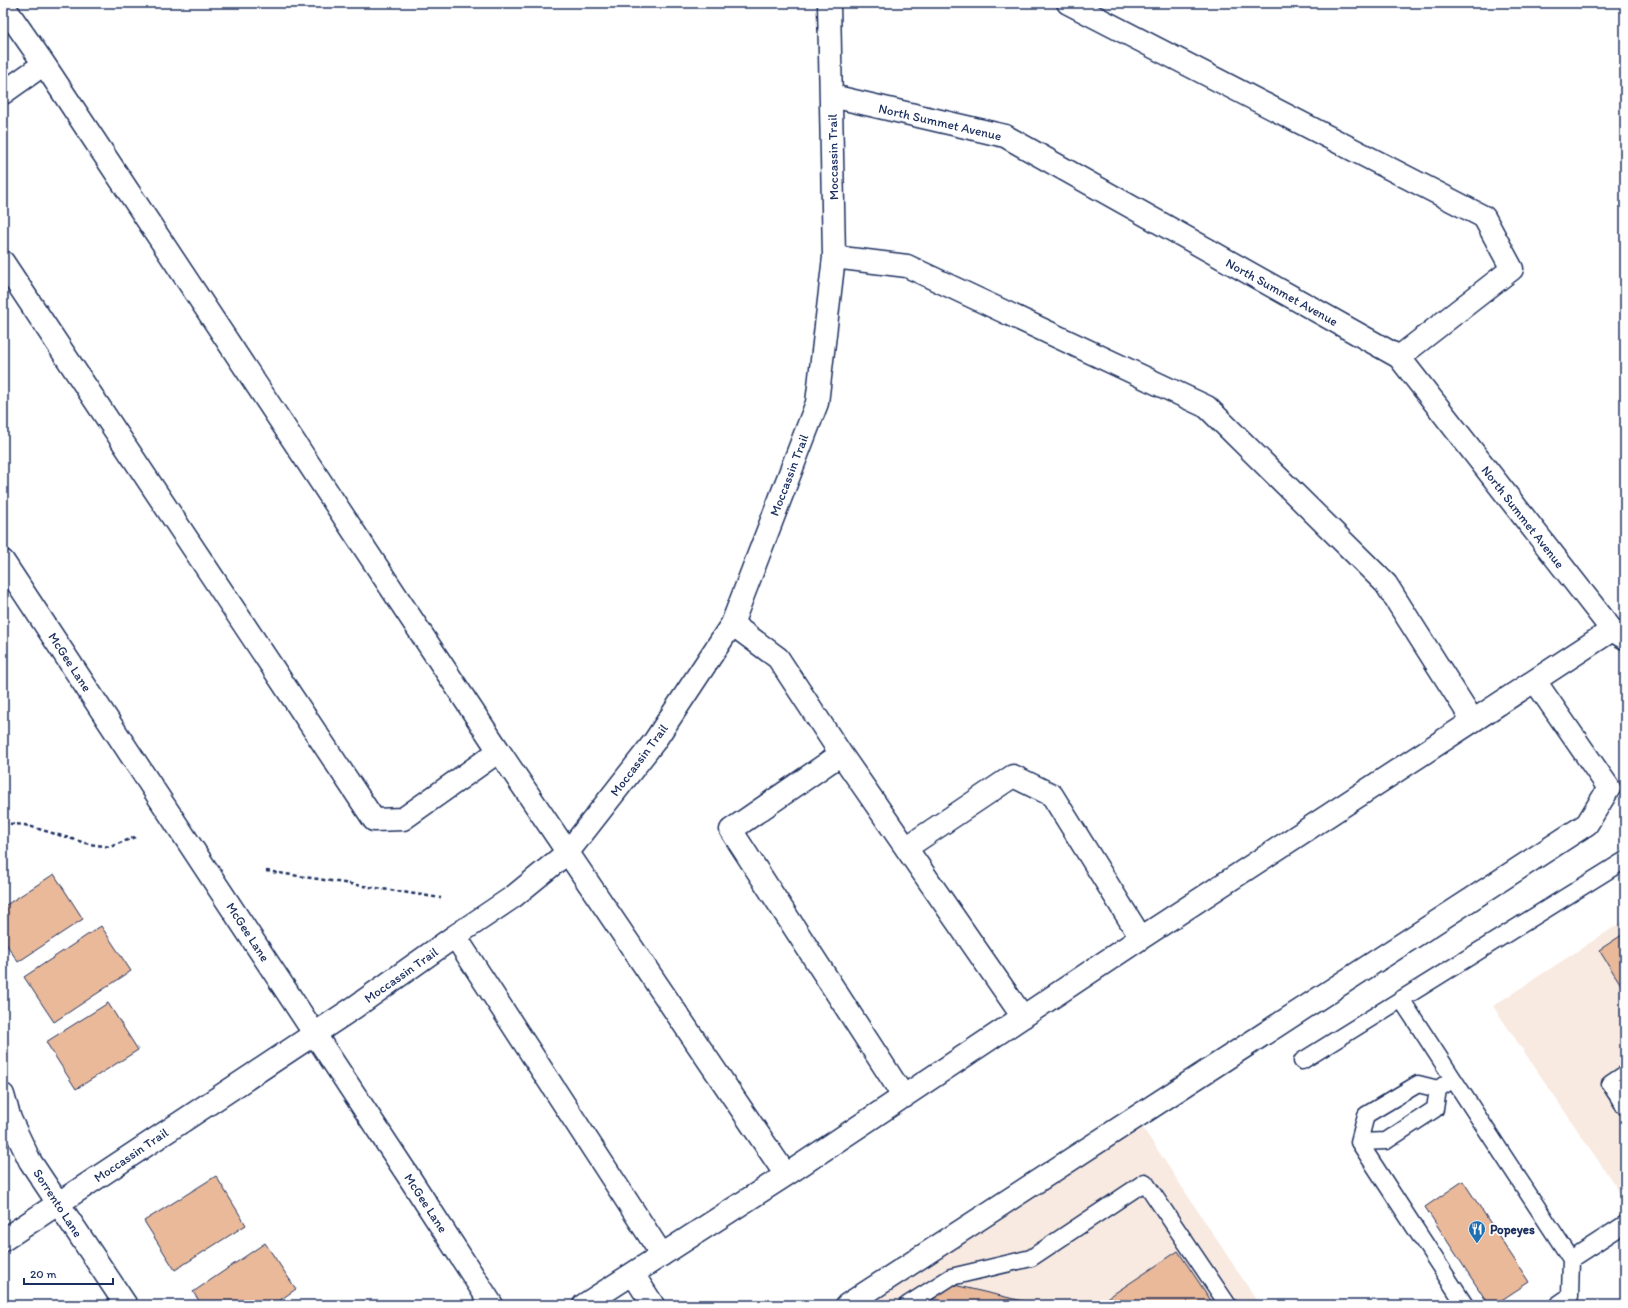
<svg xmlns="http://www.w3.org/2000/svg" width="1628" height="1308" font-family="Itim,sans-serif">
<rect width="100%" height="100%" fill="#fff"/>
<filter id="ink" filterUnits="userSpaceOnUse"><feTurbulence type="fractalNoise" baseFrequency=".025" numOctaves="2"/><feDisplacementMap in="SourceGraphic" scale="8" xChannelSelector="R" yChannelSelector="G"/><feConvolveMatrix kernelMatrix="1 2 1 2 8 2 1 2 1" color-interpolation-filters="sRGB"/></filter>
<g filter="url(#ink)">
<path fill="#f8eae1" d="M1625 920V1200L1493 1006Z
M1141 1125 1260 1305H862Z"/>
<path fill="#e9b99a" stroke="#1b2f5e" d="M54 874 83 919 18 962 3 939V907Z
M101 926 131 971 54 1022 24 977Z
M1625 933V991L1599 950Z
M108 1003 138 1050 76 1089 46 1042Z
M216 1176 246 1225 175 1270 144 1221Z
M1463 1181 1529 1282 1494 1305H1489L1425 1207Z
M265 1243 296 1289 273 1305H202L193 1292Z
M1178 1251 1214 1305H1097Z
M954 1285 1040 1305H925Z"/>
<g fill="none" stroke-linecap="round" stroke-linejoin="round">
<g stroke="#1b2f5e" stroke-width="19">
<path id="service" d="M1401 999 1571 1259 1625 1224
M1302 1061 1625 860
M1625 1074 1610 1084 1625 1107
M1453 1079 1438 1089 1418 1084 1366 1115 1359 1142 1465 1305
M1359 1142 1386 1141 1435 1109 1438 1089
M907 1305 951 1277 1031 1258 1145 1182 1228 1305
M1557 1305 1570 1296 1571 1259"/>
</g>
<g stroke="#1b2f5e" stroke-width="25">
<path id="minor" d="M1068 3 1484 217 1512 269 1399 357
M3 5 44 64 499 751 403 819 374 820 3 262
M3 93 44 64
M832 96 1005 136 1399 357 1612 630 1625 638
M834 257 907 266 1207 407 1386 584 1473 721
M732 624 778 658 841 754 1023 1017
M499 751 786 1175
M841 754 731 830 904 1097
M906 848 1013 776 1052 795 1141 938
M455 936 662 1255
M3 1095 10 1119 30 1161 126 1305
M3 1240 355 1007 455 936 513 897 568 852 654 742 732 624 817 403 834 257 829 3
M633 1274 653 1305
M584 1305 786 1175 1141 938 1612 630
M847 1305 1587 824 1609 788 1535 681"/>
</g>
<g stroke="#1b2f5e" stroke-width="25">
<path id="tertiary" d="M3 561 409 1177 492 1305"/>
</g>
<path stroke="#1b2f5e" stroke-width="2.5" stroke-dasharray="4 3" stroke-linecap="butt" d="M3 823 25 825 89 844 110 847 135 837
M266 871 441 898"/>
<use href="#service" stroke="#fff" stroke-width="16"/>
<use href="#minor" stroke="#fff" stroke-width="22"/>
<use href="#tertiary" stroke="#fff" stroke-width="22"/>
</g>
</g>
<defs>
<g id="restaurant-pin" transform="scale(0.9)"><path d="M0 17L-7.5 6A9.5 9.5 0 1 1 7.5 6Z" fill="#1f6fb2" stroke="#fff"/><path d="M-5-6h1v4h1v-4h1v4h1v-4h1v5L-1.5 .5V6h-2V.5L-5-1ZM5-6V6H3V1.5H1.5Q1.5-4 5-6Z" fill="#fff"/></g>
</defs>
<g fill-rule="evenodd">
<use href="#restaurant-pin" x="1477" y="1229"/>
</g>
<g text-anchor="middle" dominant-baseline="central" stroke-width="3.5" stroke-linejoin="round" paint-order="stroke">
<g font-size="13" fill="#1b2f5e" stroke="#fff">
<text transform="translate(940 122) rotate(13)">North Summet Avenue</text>
<text transform="translate(833 157) rotate(-91)">Moccassin Trail</text>
<text transform="translate(1282 292) rotate(29)">North Summet Avenue</text>
<text transform="translate(789 475) rotate(-69)">Moccassin Trail</text>
<text transform="translate(1523 517) rotate(52)">North Summet Avenue</text>
<text transform="translate(70 662) rotate(57)">McGee Lane</text>
<text transform="translate(639 760) rotate(-53)">Moccassin Trail</text>
<text transform="translate(248 932) rotate(57)">McGee Lane</text>
<text transform="translate(401 975) rotate(-35)">Moccassin Trail</text>
<text transform="translate(131 1155) rotate(-34)">Moccassin Trail</text>
<text transform="translate(58 1203) rotate(57)">Sorrento Lane</text>
<text transform="translate(426 1203) rotate(57)">McGee Lane</text>
</g>
<g font-size="13" font-weight="bold" fill="#1b2f5e" stroke="#fff" text-anchor="start">
<text x="1490" y="1229">Popeyes</text>
</g>
</g>
<rect width="1628" height="1308" fill="none" stroke="#fff" stroke-width="16"/>
<rect x="8" y="8" width="1612" height="1292" fill="none" stroke="#1b2f5e" stroke-width="1.5" filter="url(#ink)"/>
<path d="M24 1278v6h89v-6" fill="none" stroke="#1b2f5e" stroke-width="2"/>
<text x="30" y="1278" font-size="12" fill="#1b2f5e" stroke="#ffffff" stroke-width="3" paint-order="stroke">20 m</text>
</svg>
